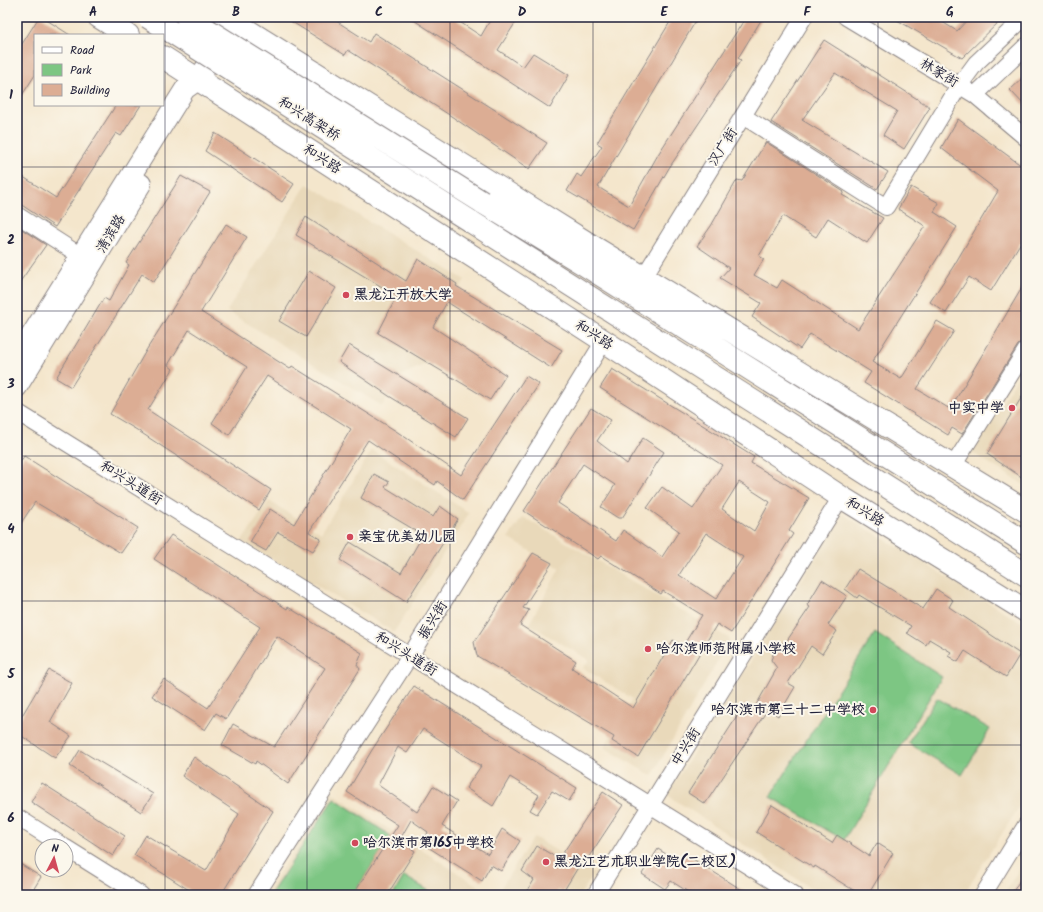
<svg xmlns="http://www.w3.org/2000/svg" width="1043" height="912" font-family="Kalam,'LXGW WenKai TC',sans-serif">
<rect width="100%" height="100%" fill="#fbf7ec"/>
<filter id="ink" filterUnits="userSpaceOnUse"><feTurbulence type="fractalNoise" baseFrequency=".025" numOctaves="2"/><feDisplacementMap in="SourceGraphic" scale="8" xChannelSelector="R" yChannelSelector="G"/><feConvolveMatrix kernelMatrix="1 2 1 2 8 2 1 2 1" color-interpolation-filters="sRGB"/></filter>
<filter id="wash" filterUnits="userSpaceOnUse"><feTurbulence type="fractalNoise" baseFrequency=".012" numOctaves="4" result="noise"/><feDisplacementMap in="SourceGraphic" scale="16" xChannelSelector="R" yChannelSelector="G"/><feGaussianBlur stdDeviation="0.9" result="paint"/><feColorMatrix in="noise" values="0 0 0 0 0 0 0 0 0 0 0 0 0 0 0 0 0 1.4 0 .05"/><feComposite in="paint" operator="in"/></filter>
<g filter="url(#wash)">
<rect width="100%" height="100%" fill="#f4e6cc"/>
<path fill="#e9d9ba" d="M307 184 465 280 443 316 444 334 428 363 400 376 389 396 382 406 227 311Z
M1026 364V486L971 452Z
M372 450 469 513 394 632 242 541 269 501 321 533Z
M843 514 1026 625V796L963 895H822L667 795Z
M523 517 730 639 652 776 604 747 633 699 583 668 589 660 529 624 560 568 508 538Z
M331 792 492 895H265Z
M534 837 594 874 580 895H496Z
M1026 859V895H1003Z"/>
<path fill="#7dc683" stroke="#50745f" d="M875 633 942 677 844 840 770 797Z
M937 698 990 729 962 775 908 743Z
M334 798 391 836 353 895H270Z
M404 876 436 895H393Z"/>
<g id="blocks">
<path fill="#dcad94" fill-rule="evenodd" d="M39 17H42L70 35H35V75L17 103V52Z
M284 17H330L369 42 374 33 547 143 529 169 451 116 348 50 345 55Z
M409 17H452L481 36 492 17H519L498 50 523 67 533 53 569 75 550 108Z
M673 17H698L598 187 629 206 659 153 746 17H763L738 58 741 60 669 168 633 230 567 191 577 174 581 177 602 146 597 143Z
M892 17H934L957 31 970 17H1004L962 58Z
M824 40 930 107 904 149 883 135 897 111 835 73 802 120 888 172 877 189 771 122Z
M1026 75V107L1010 90Z
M116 105H141L121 136 116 133 55 227 17 202V173L56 198Z
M958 119 1026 169V234L991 291 969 277 946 313 930 302 953 267 998 191 941 148Z
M215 133 294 184 282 202 205 151Z
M766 142 844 192 842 195 883 218 867 243 828 218 816 237 783 216 759 256 764 259 754 275 777 288 782 280 858 329 925 226 898 209 911 187 939 203 934 212 957 227 872 362 901 379 937 321 954 331 917 389 950 409 1026 281V337L1023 341 1018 345 962 434 952 428 948 435 864 383 871 372 810 334 800 349 752 317 761 303 720 278 729 268 697 246 711 226 737 180 742 181Z
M181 176 210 192 154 282 142 274 71 387 56 378 104 298 109 301 129 265 126 263Z
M306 217 406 281 418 259 457 284 456 286 562 350 551 368 447 302 433 327 506 375 490 400 378 333 397 296 296 235Z
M226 224 247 237 201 312 290 369 292 366 396 431 461 475 526 376 539 384 463 500 437 481 435 485 368 440 309 532 321 539 313 551 278 532 266 551 250 542 270 509 294 524 351 429 267 376 229 435 212 423 247 367 189 330 168 365 173 369 148 410 271 490 259 510 137 430 110 414 147 349Z
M17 226 46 245 17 286Z
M309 271 336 288 306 337 279 321Z
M349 345 468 418 456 437 389 396 339 362Z
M612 369 754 457 751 463 809 498 789 531 793 534 731 633 717 624 638 757 612 741 614 737 477 656 474 642 533 553 552 563 523 608 529 610 520 625 576 661 572 668 633 708 673 640 683 646 702 615 663 591 661 594 601 556 598 559 524 511 591 408 611 420 597 441 627 464 643 438 664 452 622 518H618L601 507 615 485 583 464 558 503 616 541 623 530 662 557 679 531 647 508 662 487 693 509 722 465 600 388ZM739 482 770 502 754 531 722 509ZM706 533 743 557 716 599 679 575Z
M1026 390V480L987 454Z
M24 456 138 528 121 553 35 502 17 529V467Z
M374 474 389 482 385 487 433 517 440 506 458 519 406 602 340 560 350 542 401 573 423 535 361 498Z
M171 535 287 609 288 607 362 653 357 665 360 669 288 784 256 761 255 764 222 745 233 724 274 747 325 668 277 636 226 719 216 713 205 730 152 696 164 679 208 708 260 627 154 559Z
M858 569 923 609 936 589 953 600 949 607 1020 654 1006 677 965 651 958 662 948 656 951 652 929 639 926 645 907 633 911 626 859 595 857 598 845 589Z
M822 580 847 596 828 625 837 631 822 654 811 646 788 683 795 687 778 716 768 709 705 804 688 793 745 704 754 709 777 668 771 660 774 652 783 642H786L810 607 807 605Z
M49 670 72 683 50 722 71 736 55 758 17 733V724Z
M414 686 577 788 569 801 552 791 537 814 530 810 539 795 510 777 493 806 466 788 481 766 423 729 407 753 398 747 378 785 417 812 433 786 457 801 442 826 488 854 502 829 520 841 501 871 491 865 482 881 423 844 428 832 411 820 399 841 415 851 387 895H353L398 825 347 792 372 750Z
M80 750 153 794 141 812 70 766Z
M194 757 273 811 221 895H197L134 855 146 835 206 871 239 814 182 776Z
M42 783 125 836 113 856 31 802Z
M603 792 623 805 588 858 585 856 563 892 558 890 555 895H525L534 880 522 871 537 846 559 859Z
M772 805 832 843 837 835 869 856 877 843 893 853 868 895H861L815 866 814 868 756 832Z
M658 849 680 863 685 854 750 895H693L671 881 665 889 642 874Z
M17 862 41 877 30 895H17Z
M1026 870V895H1011Z"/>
</g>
</g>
<g filter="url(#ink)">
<use href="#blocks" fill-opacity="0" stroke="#8b8484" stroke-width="1"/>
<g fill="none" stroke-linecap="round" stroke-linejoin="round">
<g stroke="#8b8484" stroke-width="18">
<path id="minor" d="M846 17 975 95 1026 138
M975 95 1026 46
M743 116 886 207 959 86 976 63 1025 17
M17 215 81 256
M643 278 804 17
M17 412 795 895
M953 466 1026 350
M17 817 63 846
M66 848 141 895
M256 895 410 656 604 341
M595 895 841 497
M983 895 1026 825"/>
</g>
<g stroke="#8b8484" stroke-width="22">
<path id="major" d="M17 358 185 89 199 79 220 44
M17 387 141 184"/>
</g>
<g stroke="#8b8484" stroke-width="24">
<path id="highway" d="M99 17 128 35
M226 17 592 246 1026 511
M163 57 604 341 841 497 1026 611
M482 202 582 263 1026 543
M470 221 1026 575"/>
</g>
<use href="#minor" stroke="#fff" stroke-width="16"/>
<use href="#major" stroke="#fff" stroke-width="20"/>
<use href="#highway" stroke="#fff" stroke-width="22"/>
<g stroke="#8b8484" stroke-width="24" stroke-linecap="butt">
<path id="highway-bridge" d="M148 17 470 221
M187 17 482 202"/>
</g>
<use href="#highway-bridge" stroke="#fff" stroke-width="22"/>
</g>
</g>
<path fill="none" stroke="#22223b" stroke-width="1" stroke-opacity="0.55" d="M165 17V895M307 17V895M450 17V895M593 17V895M736 17V895M878 17V895M17 167H1026M17 311H1026M17 456H1026M17 601H1026M17 745H1026"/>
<g fill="#d1495b" stroke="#fbf7ec" stroke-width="1.5">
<circle cx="346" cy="295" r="4"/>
<circle cx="1012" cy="408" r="4"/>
<circle cx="350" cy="537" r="4"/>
<circle cx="648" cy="649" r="4"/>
<circle cx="873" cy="710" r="4"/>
<circle cx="355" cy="843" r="4"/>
<circle cx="546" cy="862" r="4"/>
</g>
<g text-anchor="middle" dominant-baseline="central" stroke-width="4" stroke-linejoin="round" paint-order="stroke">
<g font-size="14" fill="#22223b" stroke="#fbf7ec">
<text transform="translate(939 73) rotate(31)">林家街</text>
<text transform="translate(309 119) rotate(32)">和兴高架桥</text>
<text transform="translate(723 147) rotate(-58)">汉广街</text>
<text transform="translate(322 159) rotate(33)">和兴路</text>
<text transform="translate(111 234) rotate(-59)">清滨路</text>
<text transform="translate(594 335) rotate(33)">和兴路</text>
<text transform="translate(131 483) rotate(32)">和兴头道街</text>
<text transform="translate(865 512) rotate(32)">和兴路</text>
<text transform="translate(433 620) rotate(-58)">振兴街</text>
<text transform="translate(406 654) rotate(32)">和兴头道街</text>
<text transform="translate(686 747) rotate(-58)">中兴街</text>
</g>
<g font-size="14" font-weight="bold" fill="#22223b" stroke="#fbf7ec" text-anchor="start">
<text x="354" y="295">黑龙江开放大学</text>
<text x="1004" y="408" text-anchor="end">中实中学</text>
<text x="358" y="537">亲宝优美幼儿园</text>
<text x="656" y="649">哈尔滨师范附属小学校</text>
<text x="865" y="710" text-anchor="end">哈尔滨市第三十二中学校</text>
<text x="363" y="843">哈尔滨市第165中学校</text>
<text x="554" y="862">黑龙江艺术职业学院(二校区)</text>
</g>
</g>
<rect width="1043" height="912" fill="none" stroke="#fbf7ec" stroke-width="44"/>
<rect x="34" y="34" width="130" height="72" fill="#fbf7ec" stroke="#a4a2a5"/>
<rect x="42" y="47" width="20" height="6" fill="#ffffff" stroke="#a4a2a5"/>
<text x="70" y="54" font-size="12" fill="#22223b">Road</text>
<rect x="42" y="64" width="20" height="12" fill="#7dc683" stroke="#a4a2a5"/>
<text x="70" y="74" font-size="12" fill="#22223b">Park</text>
<rect x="42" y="84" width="20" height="12" fill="#dcad94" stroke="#a4a2a5"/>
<text x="70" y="94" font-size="12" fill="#22223b">Building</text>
<g transform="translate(54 858) rotate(6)"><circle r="19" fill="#fbf7ec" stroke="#a4a2a5"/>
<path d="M0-3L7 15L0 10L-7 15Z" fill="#d1495b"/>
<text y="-6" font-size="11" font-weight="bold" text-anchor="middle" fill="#22223b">N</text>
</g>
<rect x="22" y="22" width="999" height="868" fill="none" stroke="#22223b" stroke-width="1.5"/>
<g font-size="13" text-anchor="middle" font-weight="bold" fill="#22223b">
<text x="93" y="16">A</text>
<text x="236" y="16">B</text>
<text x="379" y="16">C</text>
<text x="522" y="16">D</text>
<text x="664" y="16">E</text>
<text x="807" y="16">F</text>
<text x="950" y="16">G</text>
<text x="11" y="99">1</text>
<text x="11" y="244">2</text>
<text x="11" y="388">3</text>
<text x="11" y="533">4</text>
<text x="11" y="678">5</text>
<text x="11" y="822">6</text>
</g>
</svg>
